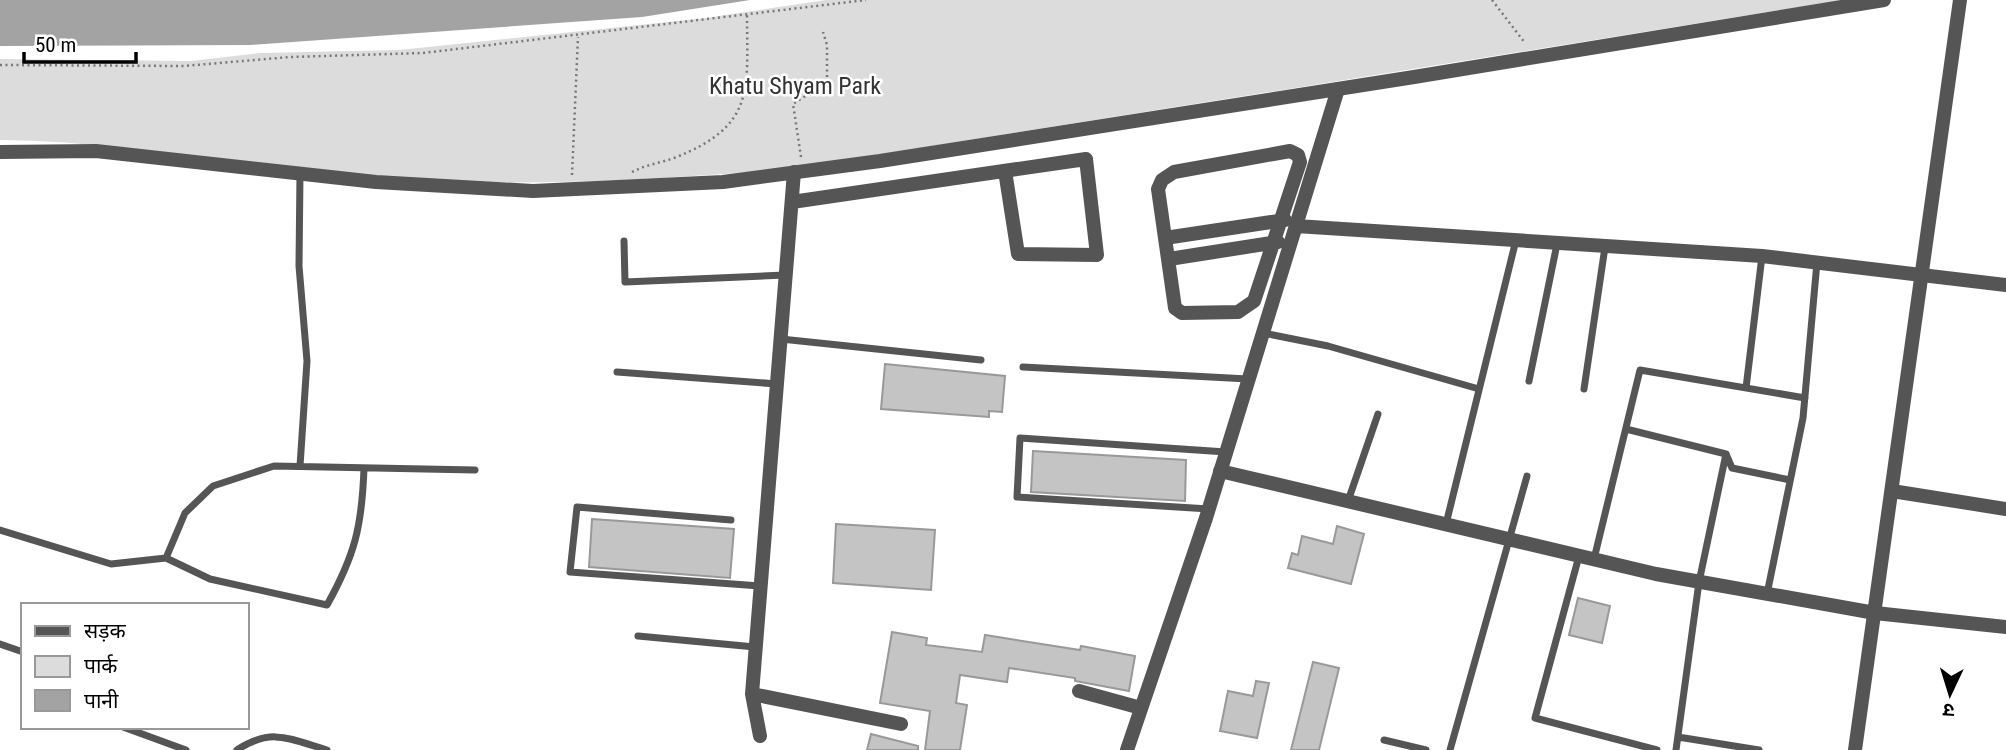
<svg xmlns="http://www.w3.org/2000/svg" width="2006" height="750" font-family="'Roboto Condensed','Noto Sans Devanagari',sans-serif">
<rect width="100%" height="100%" fill="#fff"/>
<path fill="#dcdcdc" d="M826 0H1843L789 169C651 180 514 188 375 178 250 168 126 141 0 140V59L191 61 261 53 399 50 706 18Z"/>
<path fill="#a3a3a3" d="M0 0H750L642 17 250 45 0 46Z"/>
<path fill="#c4c4c4" stroke="#999" stroke-width="2" d="M885 364 1005 376 1002 412 989 411V417L881 409Z
M1033 451 1186 460 1185 501 1031 492Z
M592 519 734 529 730 578 589 567Z
M836 524 935 530 931 590 833 583Z
M1337 526 1364 534 1351 584 1288 568 1292 553 1298 555 1302 536 1333 544Z
M1578 598 1610 606 1602 643 1569 635Z
M892 632 927 638 926 645 982 652 985 635 1080 650 1081 646 1135 656 1129 691 1075 681V678L1009 668 1007 682 960 675 956 703 967 705 960 750H925L930 711 880 703Z
M1313 662 1339 668 1319 750H1291Z
M1256 681 1269 683 1257 738 1220 731 1228 691 1253 696Z
M871 734 918 746V750H867Z"/>
<g fill="none" stroke-linecap="round" stroke-linejoin="round">
<path stroke="#777" stroke-width="2.5" stroke-dasharray="2 3.5" stroke-linecap="butt" d="M1492 0 1525 43
M0 65 184 66 290 57 423 53 866 0
M801 157 793 104 827 82V45L823 32
M632 172C645 165 660 163 674 158 756 126 747 90 747 14
M572 175 578 37"/>
<path stroke="#555" stroke-width="7" d="M300 174 299 266 307 361 300 466
M624 241 625 282 785 275
M1263 333 1328 346 1479 389
M781 339 981 360
M1023 367 1248 379
M617 372 777 384
M1529 381 1557 244
M1746 388 1762 256
M1584 389 1605 247
M1626 429 1726 454 1732 468 1790 480
M1348 501 1378 414
M1209 509 1017 497 1020 438 1226 452
M731 520 577 507 570 572 760 586
M1446 524 1516 240
M0 530 111 564 166 558 185 513 213 486 274 466 475 470
M1579 556 1535 718 1657 750
M166 558 210 579 327 605C355 555 362 526 364 468
M1594 559 1640 370 1805 398
M1767 594 1803 418 1817 262
M638 636 755 647
M0 644 23 652
M123 727 186 750
M1678 737 1759 750
M1384 740 1426 750
M237 750C272 727 290 739 327 750
M1450 750 1527 476
M1676 750 1699 582 1726 454"/>
<path stroke="#555" stroke-width="14" d="M1290 151 1298 155 1300 162 1254 301 1238 312 1182 313 1175 308 1158 189 1162 180 1174 172Z
M792 202 1086 159 1097 255 1018 254 1005 171
M1296 226 1762 256 2006 285
M1165 238 1285 220
M1169 259 1278 242
M1220 471 1656 574 1875 613 2006 627
M1892 491 2006 509
M1079 691 1141 708
M752 694 901 724
M760 736 752 694 794 172
M1127 750 1206 518 1338 89"/>
<path stroke="#555" stroke-width="14" d="M0 152 96 151 376 182 533 191 723 182 880 161 1414 77 1884 0
M1855 750 1960 0"/>
</g>
<g text-anchor="middle" dominant-baseline="central" stroke-width="5" stroke-linejoin="round" paint-order="stroke">
<g font-size="24" fill="#333" stroke="#fff">
<text x="795" y="86">Khatu Shyam Park</text>
</g>
</g>
<rect x="21" y="603" width="228" height="126" fill="#ffffff" stroke="#999999" stroke-width="2"/>
<rect x="35" y="626" width="35" height="10" fill="#555555" stroke="#999999" stroke-width="2"/>
<text x="84" y="638" font-size="21" fill="#000000">सड़क</text>
<rect x="35" y="656" width="35" height="21" fill="#dcdcdc" stroke="#999999" stroke-width="2"/>
<text x="84" y="673" font-size="21" fill="#000000">पार्क</text>
<rect x="35" y="690" width="35" height="21" fill="#a3a3a3" stroke="#999999" stroke-width="2"/>
<text x="84" y="708" font-size="21" fill="#000000">पानी</text>
<g transform="translate(1950 694) rotate(184)" stroke="#ffffff" stroke-width="5" paint-order="stroke">
<path d="M0-5L12 26L0 18L-12 26Z" fill="#000000"/>
<text y="-10" font-size="19" font-weight="bold" text-anchor="middle" fill="#000000">उ</text>
</g>
<path d="M24 52v10h112v-10" fill="none" stroke="#000000" stroke-width="3.5"/>
<text x="35" y="52" font-size="21" fill="#000000" stroke="#ffffff" stroke-width="5" paint-order="stroke">50 m</text>
</svg>
